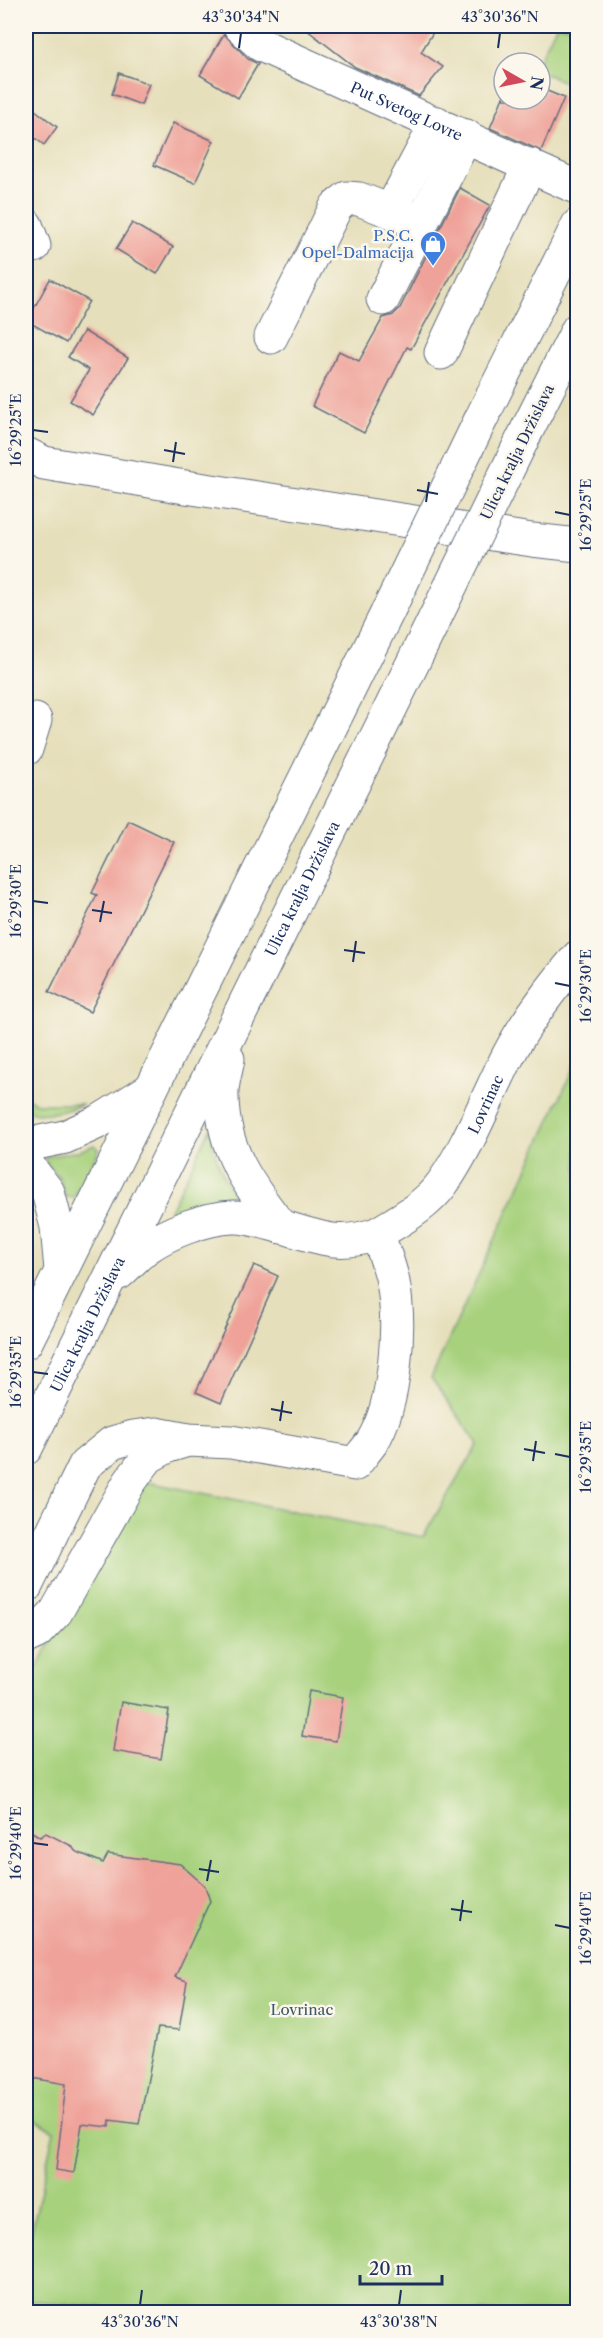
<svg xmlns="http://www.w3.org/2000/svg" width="603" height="2338" font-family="'Libre Caslon Text',serif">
<rect width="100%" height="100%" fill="#fbf7ec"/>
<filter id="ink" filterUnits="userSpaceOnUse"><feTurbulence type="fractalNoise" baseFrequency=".0167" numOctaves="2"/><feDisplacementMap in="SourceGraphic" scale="12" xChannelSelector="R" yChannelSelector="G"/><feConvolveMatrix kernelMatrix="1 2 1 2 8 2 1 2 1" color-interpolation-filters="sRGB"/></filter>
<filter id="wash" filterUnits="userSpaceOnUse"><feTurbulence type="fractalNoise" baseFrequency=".008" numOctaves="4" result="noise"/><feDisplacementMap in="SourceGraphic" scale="24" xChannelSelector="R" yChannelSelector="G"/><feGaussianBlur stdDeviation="1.35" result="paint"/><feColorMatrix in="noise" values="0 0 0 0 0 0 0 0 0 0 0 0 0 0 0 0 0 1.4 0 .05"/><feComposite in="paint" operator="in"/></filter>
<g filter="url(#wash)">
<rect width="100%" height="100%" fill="#e6dfbb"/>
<path fill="#a7d17d" stroke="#61806e" stroke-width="1.5" d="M556 26H577V87L540 72V63H538Z
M577 1061V2312H150L26 2300V2257L54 2131 26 2116V1689L95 1558 142 1481 423 1537 478 1444 431 1378Z
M26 1098 39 1104H83C65 1112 44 1117 26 1110Z
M210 1129C214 1137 213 1145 215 1153 221 1171 228 1187 238 1202L166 1218Z
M94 1145 99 1149 98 1152 74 1197H65L60 1178 46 1163 45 1157 79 1151Z"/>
<g id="blocks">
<path fill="#efa299" d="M302 26H437L421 52 443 67 419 96 355 67Z
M224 34 248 59 258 64 238 98 200 75Z
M119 73 149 84 141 105 112 94Z
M540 88 564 98 541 151 490 128 504 95V99H540Z
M26 103 57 127 44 145 26 131Z
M173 123 214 141 195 183 154 165Z
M460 188 490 205 411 349 407 347 364 433 312 406 339 351 359 361 383 318 393 315 400 308Z
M132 223 173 247 157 274 116 249Z
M50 279 89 301 66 343 27 321Z
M84 331 128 358 93 415 70 401 89 370 68 357Z
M128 820 174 842 90 1012 49 992 97 895 92 893Z
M254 1265 278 1276 221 1403 196 1392Z
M309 1691 343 1697 336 1741 302 1736Z
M121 1702 169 1710 161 1759 113 1751Z
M26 1828 40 1837 46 1833 72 1846 75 1851 103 1863 108 1854 180 1864 205 1886 210 1901 175 1977 187 1981 179 2030 158 2028 139 2124 110 2120 109 2127 82 2124 74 2173 56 2170 66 2084 26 2077Z"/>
</g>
</g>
<g filter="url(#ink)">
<use href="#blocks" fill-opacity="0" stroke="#626d7f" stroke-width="1.5"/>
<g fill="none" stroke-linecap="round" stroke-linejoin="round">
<g stroke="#626d7f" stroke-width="35">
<g id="minor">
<path id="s1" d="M240 26 261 45 578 188"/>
<path d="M391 210 437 123"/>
<path d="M26 225 34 246"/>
<path d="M383 299 466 136"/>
<path d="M271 337 336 207 347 198 359 199 421 223"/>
<path d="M441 353 530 165"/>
<path d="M26 454 44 463 179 486 532 540 578 545"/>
<path d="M26 749 35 720"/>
<path id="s2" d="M26 1586 85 1465 112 1443 133 1437 156 1434 188 1440 231 1442 355 1464C361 1456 367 1449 372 1442 396 1404 401 1325 393 1282 390 1266 383 1249 377 1234 400 1220 426 1206 442 1184 469 1146 486 1099 507 1058 526 1021 551 988 578 957"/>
<path d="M26 1637 37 1632 56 1612 129 1483 148 1457 168 1446 188 1440"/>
</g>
</g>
<g stroke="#626d7f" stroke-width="35">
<g id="highway">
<path d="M481 419 578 225"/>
<path d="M527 430 578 329"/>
<path d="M228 1059C226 1071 221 1085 222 1097 223 1152 249 1185 281 1227"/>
<path d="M26 1145 65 1137 98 1122 151 1089"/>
<path d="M26 1163 48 1192 57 1227 61 1270"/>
<path d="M119 1273C128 1265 137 1255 146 1248 168 1232 206 1218 233 1217 246 1216 270 1224 283 1227 321 1238 338 1247 377 1234"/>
<path d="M26 1342 388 611"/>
<path id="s3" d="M26 1448 435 618"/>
</g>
</g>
<use href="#minor" stroke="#fff" stroke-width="33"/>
<use href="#highway" stroke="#fff" stroke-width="33"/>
<g stroke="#626d7f" stroke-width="35" stroke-linecap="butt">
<path id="highway-bridge" d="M388 611 481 419
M435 618 527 430"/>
</g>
<use href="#highway-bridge" stroke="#fff" stroke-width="33"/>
</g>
</g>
<path fill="none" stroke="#1b2f5e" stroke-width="2" d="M239 48 241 33M498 48 500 33M33 430 48 432M164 450 185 454M173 462 176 442M417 490 438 494M426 502 429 482M555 512 570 515M33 901 48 903M92 910 112 913M100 922 104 901M344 950 365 953M353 962 356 941M555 983 570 986M33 1372 48 1374M271 1409 292 1413M280 1421 283 1401M524 1449 545 1453M555 1454 570 1457M533 1461 536 1441M33 1843 48 1845M199 1869 219 1872M207 1881 211 1860M451 1909 472 1912M460 1921 463 1900M555 1925 570 1928M140 2305 142 2290M399 2305 401 2290"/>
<defs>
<g id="shop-pin" transform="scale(1.35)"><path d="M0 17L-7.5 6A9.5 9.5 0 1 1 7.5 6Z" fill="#3f7fe0" stroke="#fbf7ec"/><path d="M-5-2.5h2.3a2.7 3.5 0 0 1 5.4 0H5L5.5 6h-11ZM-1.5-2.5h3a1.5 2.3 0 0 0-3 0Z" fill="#fff"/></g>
</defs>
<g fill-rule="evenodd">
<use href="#shop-pin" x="433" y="244"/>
</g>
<g text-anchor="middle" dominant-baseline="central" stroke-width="5" stroke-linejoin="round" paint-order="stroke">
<g font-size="15" fill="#1b2f5e" stroke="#fbf7ec">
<text stroke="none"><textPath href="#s1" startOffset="188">Put Svetog Lovre</textPath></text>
<text transform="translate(517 452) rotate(-64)">Ulica kralja Držislava</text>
<text stroke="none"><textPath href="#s3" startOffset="624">Ulica kralja Držislava</textPath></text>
<text stroke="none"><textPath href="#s2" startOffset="832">Lovrinac</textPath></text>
<text stroke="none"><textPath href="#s3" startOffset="138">Ulica kralja Držislava</textPath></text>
</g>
<g font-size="15" fill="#366cbe" stroke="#fbf7ec" text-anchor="end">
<text x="414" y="235">P.S.C.<tspan x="414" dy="17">Opel-Dalmacija</tspan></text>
</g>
<g font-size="15" fill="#3e5866" stroke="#fbf7ec">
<text x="302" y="2009">Lovrinac</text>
</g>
</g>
<rect width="603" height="2338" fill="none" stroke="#fbf7ec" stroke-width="66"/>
<g transform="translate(522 81) rotate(99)"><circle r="28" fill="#fbf7ec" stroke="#a1a7b3" stroke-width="1.5"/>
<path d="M0-4.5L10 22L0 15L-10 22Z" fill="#d1495b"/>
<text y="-9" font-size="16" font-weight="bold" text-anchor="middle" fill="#1b2f5e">N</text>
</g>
<path d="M360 2275v9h82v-9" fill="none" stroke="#1b2f5e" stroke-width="3"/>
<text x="369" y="2275" font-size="18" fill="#1b2f5e" stroke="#fbf7ec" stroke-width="4.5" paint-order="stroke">20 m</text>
<rect x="33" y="33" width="537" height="2272" fill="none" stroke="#1b2f5e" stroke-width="2"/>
<g font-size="15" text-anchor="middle" fill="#1b2f5e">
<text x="241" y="22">43°30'34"N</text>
<text x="500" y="22">43°30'36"N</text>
<text transform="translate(16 430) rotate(-90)" y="5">16°29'25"E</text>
<text transform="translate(586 515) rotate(-90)" y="5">16°29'25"E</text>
<text transform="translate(16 901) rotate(-90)" y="5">16°29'30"E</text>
<text transform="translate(586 986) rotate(-90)" y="5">16°29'30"E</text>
<text transform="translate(16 1372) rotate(-90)" y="5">16°29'35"E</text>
<text transform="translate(586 1457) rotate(-90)" y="5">16°29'35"E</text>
<text transform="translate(16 1843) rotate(-90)" y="5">16°29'40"E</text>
<text transform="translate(586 1928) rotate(-90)" y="5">16°29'40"E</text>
<text x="140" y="2327">43°30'36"N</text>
<text x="399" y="2327">43°30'38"N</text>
</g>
</svg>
